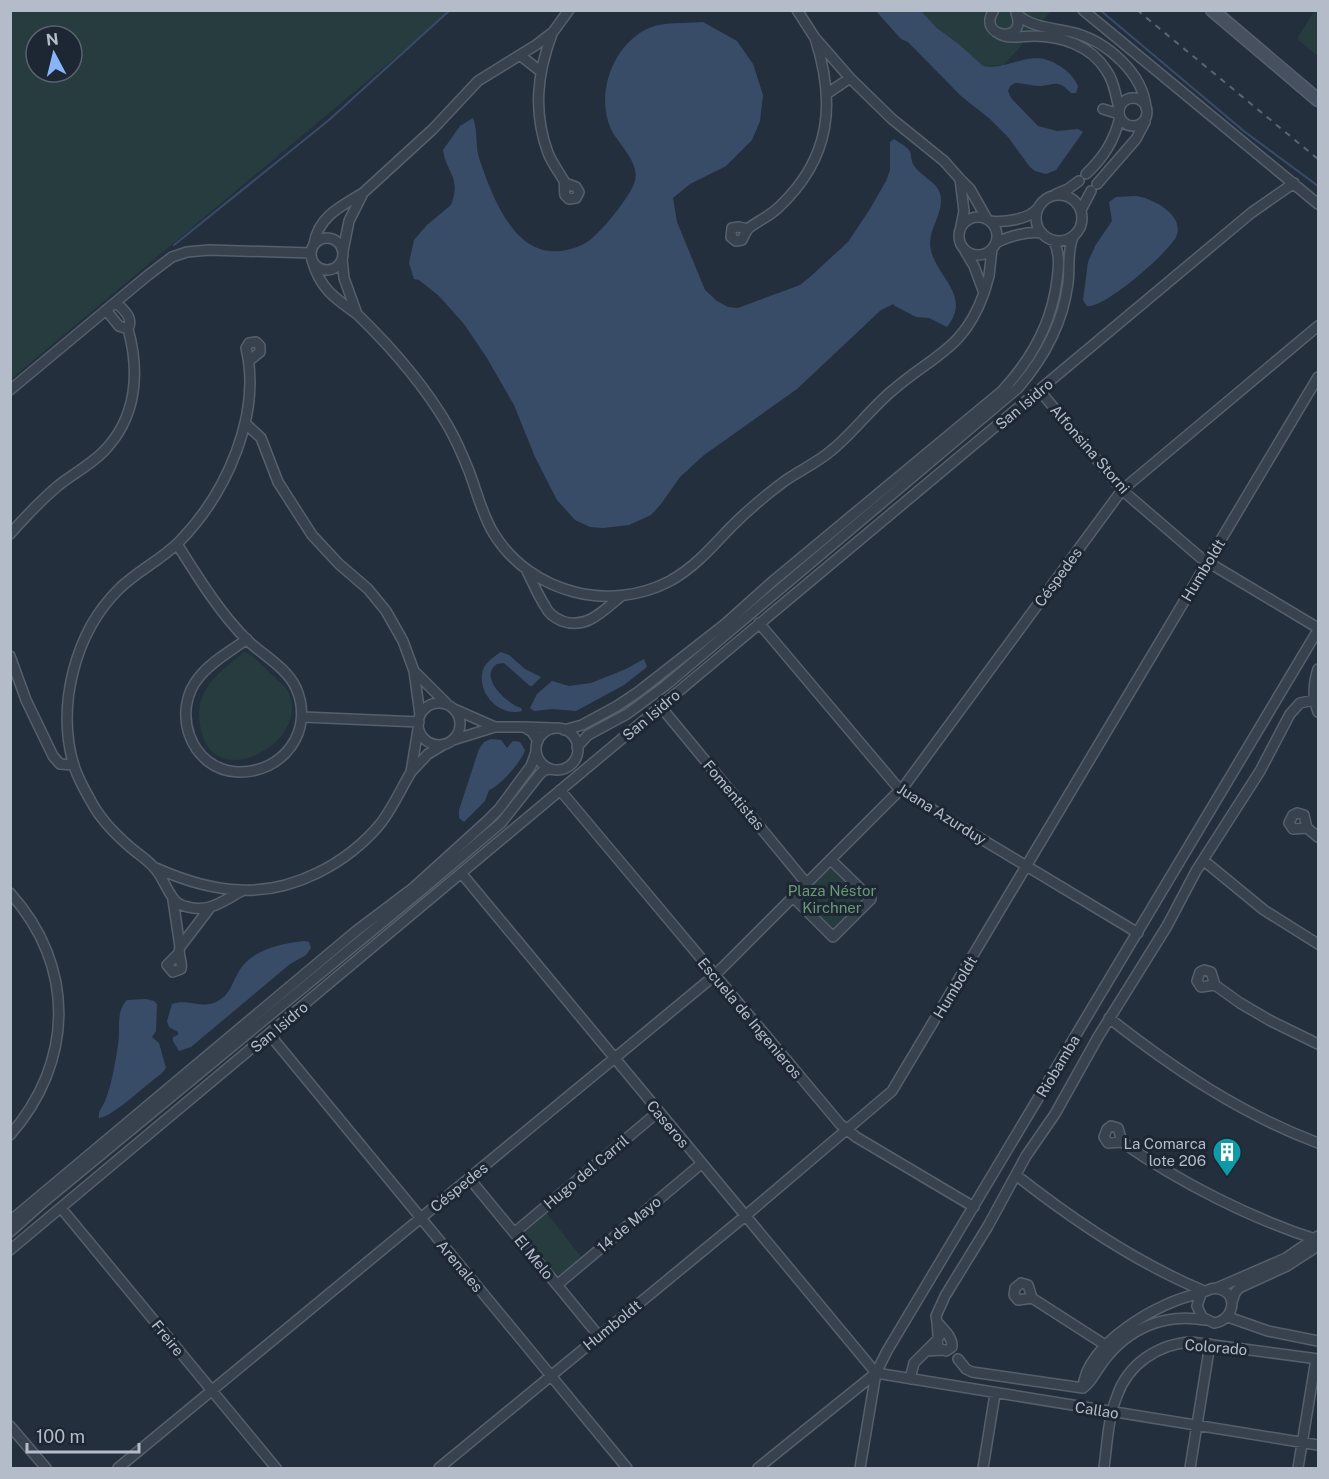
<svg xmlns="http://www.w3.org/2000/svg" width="1329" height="1479" font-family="'Public Sans',sans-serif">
<rect width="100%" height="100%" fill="#242f3e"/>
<path fill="#263c3f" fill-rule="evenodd" d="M11 10H451V11L11 379ZM36 36H72V72H36Z
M921 11H1051L1004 65 983 66C962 48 940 32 921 11Z
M1314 11H1318V56L1297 39Z
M244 652C256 657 263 666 272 675 277 680 285 686 288 691 313 741 215 795 201 730 192 690 217 675 244 652Z
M832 865 865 899 832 932 798 898Z
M545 1211 583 1259 559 1277 554 1276 522 1234V1230Z"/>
<path fill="#394c67" d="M876 11H921L937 28 961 46 983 66C1011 71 1030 47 1058 65 1067 70 1074 77 1078 86L1076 93H1071C1057 79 1056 85 1040 86 1031 86 1023 83 1015 83L1010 86 1008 91 1011 98 1038 126 1057 131 1078 129 1083 132 1056 170 1046 174 1035 171 1030 167 1008 137 990 119 961 96 908 42 901 39Z
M703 22 737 41 753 64 763 95 760 121 752 140 726 166 690 184 673 198 677 222 705 290 717 301 728 307 738 308 800 285 810 277 848 242 870 209 886 181 890 170V142L894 139C898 142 906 146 909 150 912 154 910 161 915 167 921 175 933 181 938 189 948 207 930 225 930 243 931 275 974 293 947 327L929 318 916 317 895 306 893 304 881 310 797 389 704 455 680 477 661 504 651 515 629 525 603 528 590 527 575 520 557 500 535 457 514 405 487 358 464 324 439 296 419 280 414 279 409 263 414 240 427 225 451 205C462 177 446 173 443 150L460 126 473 118C478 130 475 145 479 158 495 205 521 274 584 244 598 237 631 196 635 181 640 162 618 144 611 129 595 94 613 44 649 28 666 21 685 24 703 22Z
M1136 196C1153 198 1186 216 1176 237 1168 253 1104 309 1087 306L1083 300 1088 262 1095 246 1112 221 1109 202 1116 197Z
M501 652 509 655 525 669 541 677 532 686H530L504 663 497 664C494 666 492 668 491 672 487 685 510 705 521 708L522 711C501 717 479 696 482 674 483 664 493 657 501 652Z
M644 659 647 667 624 685 576 711 552 709 534 711 530 708 537 694 552 681 569 686 591 683 626 669Z
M491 739 501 740 507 748 513 741 520 742 525 750C522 761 500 786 489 790L485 801 464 822 459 818V810L479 749 484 742Z
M305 941 309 942 311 948 306 955 290 964 191 1047 179 1051 173 1041V1037L178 1035V1032L169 1027 167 1021 172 1004C187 998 203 1010 218 1001 229 995 231 986 237 975 249 950 279 944 305 941Z
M146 999 154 1001 157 1004 156 1031 152 1037 159 1043 166 1068 161 1074C146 1084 113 1117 99 1118 98 1111 102 1108 105 1101 112 1084 115 1064 118 1045 121 1030 115 1012 127 1000Z"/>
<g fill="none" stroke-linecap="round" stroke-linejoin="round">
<path stroke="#394c67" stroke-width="2" d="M1100 10 1245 132 1318 186
M174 245 329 120 450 10"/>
<g stroke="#565f6c" stroke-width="12">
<path id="street" d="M797 10 815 38 850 78 892 119 944 161 960 179
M994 10C975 38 1029 45 1016 13
M1083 10 1318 204
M1017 14C1031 28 1056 28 1075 33 1107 42 1143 73 1146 108
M998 33C1008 40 1023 36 1034 36 1062 36 1091 46 1106 70 1114 81 1116 96 1119 109
M552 34C537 74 533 112 548 153 552 163 559 172 564 181 565 185 564 191 565 195L569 199 576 198 579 192 576 187 565 183
M521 56 540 71
M828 93 850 78
M1119 112a14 14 0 1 1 28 0a14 14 0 1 1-28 0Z
M1103 109 1119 114
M1086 174C1104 157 1114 141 1120 117
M1097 184 1136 139 1145 122
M363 193 433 129 478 81 536 45 553 32 569 10
M1056 194 1068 189 1079 181
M1036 218a23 23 0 1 1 46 0a23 23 0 1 1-46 0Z
M1081 210 1091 191
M959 236a19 19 0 1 1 38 0a19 19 0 1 1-38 0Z
M990 221C1004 223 1030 219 1038 208
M961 226 964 211 960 179 970 189 987 219
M748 229 739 227 732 228 731 237 736 241 742 240C744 236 746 231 749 228 758 221 770 216 779 207 831 158 836 103 815 38
M311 254a16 16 0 1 1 32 0a16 16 0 1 1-32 0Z
M996 243C1008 236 1029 231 1042 233
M314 244C318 217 341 206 363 193L349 221 343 251
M965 251 974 266 984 293 989 276 992 249
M312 260C320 288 333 297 357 314L344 278 342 259
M106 310 119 326 128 329C134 317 123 310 116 302
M357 314C392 348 423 383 448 426 456 440 463 456 469 471 477 492 482 515 494 534 531 593 609 613 670 581 695 567 712 547 731 527 748 510 767 494 786 480 801 470 818 462 832 450 854 432 871 408 893 390 935 354 964 349 984 293
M10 390 147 276 172 257 187 252 209 250 311 253
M1040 391 1122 490 1201 558 1318 628
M245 423 261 438 278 482 312 535 339 564 368 589 386 611 403 641 414 671
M10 534C26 516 41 500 59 485 73 474 90 465 103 452 137 418 140 372 128 329
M177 544C198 577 219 612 247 640 263 655 287 668 296 688 315 731 283 773 238 772 190 770 170 710 200 676 212 661 231 651 247 639
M527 571C533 583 538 595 545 606 548 613 555 618 562 621 586 630 603 611 620 597
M759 623 900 790 1138 933
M10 656 26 700 53 756 60 764 74 765
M1318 669C1313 684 1312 697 1318 712
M418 724a21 21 0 1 1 42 0a21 21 0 1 1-42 0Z
M661 707 807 884
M420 715 414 671 447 704
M303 717 419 722
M495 727H524
M536 749a21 21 0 1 1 42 0a21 21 0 1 1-42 0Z
M418 729 411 772 428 754 443 745
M564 730 582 725 617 706 638 692 725 624 773 581 1002 391C1031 360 1052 322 1057 280 1059 266 1060 252 1053 240
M453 740 495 727 454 709
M538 741 532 732 524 727 552 728
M577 747 588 735 627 714 665 686 1018 388C1044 358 1063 322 1068 283 1070 267 1067 252 1073 237
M560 790 840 1124 856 1137 974 1207
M1307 828 1293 829 1289 823 1293 815 1297 813 1304 815 1307 828 1318 837
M1203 860 1264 910 1318 944
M156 868C183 880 211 889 240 890 293 893 348 863 381 823 393 807 401 789 411 772
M462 874 876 1373
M242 891C224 900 210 913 188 907 183 906 176 903 173 898 167 890 163 879 157 871 150 861 139 855 130 847 115 834 101 820 92 803 85 791 78 778 74 766 56 706 75 632 119 589 137 571 161 560 179 542 226 494 262 415 246 348L249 343 256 342 260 346V352L250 360
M10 893C76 966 74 1062 10 1135
M794 898 833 937 871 899 831 860
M173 900 180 947 209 909
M178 954 167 965 173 972 181 969C183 961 177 955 180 947
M1215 985 1201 987 1197 981 1200 972 1204 970 1211 972 1215 985 1240 1003 1271 1021 1318 1044
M1109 1018C1174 1069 1241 1114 1318 1143
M270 1035 627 1468
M1122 1142 1108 1143 1104 1137 1107 1129 1111 1126 1118 1128 1122 1142C1179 1182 1252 1219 1318 1240
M1016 1175C1073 1220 1137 1263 1204 1291
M469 1178 599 1336
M61 1208 276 1468
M10 1221 356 931 413 888 487 821 499 809 531 766 536 752
M10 1232 46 1200 418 893 501 823 539 775 544 770 551 769
M514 1233 658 1112
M10 1250 1251 213 1294 183
M557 1285 701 1164
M1217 1288 1286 1258 1318 1236
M1032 1298 1018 1300 1014 1295 1015 1288 1021 1283 1028 1285 1032 1298 1113 1350
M1232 1302 1235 1293 1239 1288 1287 1266 1318 1246
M1228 1317 1268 1331 1318 1341
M937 1322 936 1316 945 1296 988 1226 1026 1156 1055 1114 1098 1037 1167 926 1196 871 1260 771 1290 714 1300 703 1314 700
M938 1335 937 1322C943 1329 953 1337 952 1347L946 1351 938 1347 937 1340 941 1333H946
M937 1340 926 1351 943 1350
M958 1359 966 1369 972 1372 1083 1388
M876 1373 1318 1445
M910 1379 914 1363 926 1351
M1083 1388C1085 1344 1160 1301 1198 1294 1206 1293 1210 1286 1219 1289 1240 1294 1233 1321 1214 1323L1202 1317 1197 1306 1201 1294
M1083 1388C1092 1382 1096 1371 1103 1362 1128 1328 1164 1313 1205 1320
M10 1426 46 1468
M118 1468 714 976 905 785 1122 490 1318 326
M439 1468 744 1217 892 1091 1318 377
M758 1468 876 1373 887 1351 1318 630
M860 1468 876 1373
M983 1468 995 1394
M1104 1468C1107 1445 1108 1418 1117 1396 1128 1364 1158 1344 1191 1342L1318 1359
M1190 1468 1210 1344
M1298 1468 1316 1359"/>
</g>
<g stroke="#565f6c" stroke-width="15">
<path id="secondary" d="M1212 10 1318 100"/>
</g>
<use href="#street" stroke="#38414e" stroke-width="9"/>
<use href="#secondary" stroke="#465061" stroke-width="12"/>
<path stroke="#5a6575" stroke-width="2" stroke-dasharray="6 6" stroke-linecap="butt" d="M1137 10 1318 159"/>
</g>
<defs>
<g id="building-pin" transform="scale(1.5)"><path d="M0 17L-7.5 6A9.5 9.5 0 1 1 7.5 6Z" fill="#0f9aa8" stroke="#1d2633"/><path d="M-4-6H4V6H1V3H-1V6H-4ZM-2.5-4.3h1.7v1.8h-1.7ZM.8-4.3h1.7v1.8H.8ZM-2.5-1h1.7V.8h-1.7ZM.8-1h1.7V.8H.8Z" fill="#fff"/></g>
</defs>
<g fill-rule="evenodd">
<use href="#building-pin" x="1227" y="1152"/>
</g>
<g text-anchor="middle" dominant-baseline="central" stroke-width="6" stroke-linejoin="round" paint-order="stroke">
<g font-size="15" fill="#b4bcc9" stroke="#1d2633">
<text transform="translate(1024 404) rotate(-40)">San Isidro</text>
<text transform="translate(1090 449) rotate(49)">Alfonsina Storni</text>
<text transform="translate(1203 570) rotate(-59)">Humboldt</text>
<text transform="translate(1058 577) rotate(-54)">Céspedes</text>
<text transform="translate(651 715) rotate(-40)">San Isidro</text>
<text transform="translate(734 795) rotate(50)">Fomentistas</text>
<text transform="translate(942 814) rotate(32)">Juana Azurduy</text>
<text transform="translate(955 987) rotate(-59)">Humboldt</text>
<text transform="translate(750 1018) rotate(50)">Escuela de Ingenieros</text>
<text transform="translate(279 1027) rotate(-40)">San Isidro</text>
<text transform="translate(1058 1066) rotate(-59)">Riobamba</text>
<text transform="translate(668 1124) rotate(50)">Caseros</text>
<text transform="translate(586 1172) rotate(-40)">Hugo del Carril</text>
<text transform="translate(459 1187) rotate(-39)">Céspedes</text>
<text transform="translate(629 1224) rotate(-40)">14 de Mayo</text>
<text transform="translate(534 1257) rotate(51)">El Melo</text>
<text transform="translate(460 1266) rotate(50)">Arenales</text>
<text transform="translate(612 1325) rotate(-39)">Humboldt</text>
<text transform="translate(168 1338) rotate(51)">Freire</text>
<text transform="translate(1216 1347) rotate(5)">Colorado</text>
<text transform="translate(1097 1410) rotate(9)">Callao</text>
</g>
<g font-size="15" fill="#6b9a76" stroke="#1d2633">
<text x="832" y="890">Plaza Néstor<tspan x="832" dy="17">Kirchner</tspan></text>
</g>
<g font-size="15" fill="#b4bcc9" stroke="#1d2633" text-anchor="end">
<text x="1206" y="1143">La Comarca<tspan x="1206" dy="17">lote 206</tspan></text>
</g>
</g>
<rect width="1329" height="1479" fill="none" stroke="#b4bcc9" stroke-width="24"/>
<g transform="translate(54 54) rotate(353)"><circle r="28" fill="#1d2633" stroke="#59626f" stroke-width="1.5"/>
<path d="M0-4.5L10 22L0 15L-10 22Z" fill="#8ab4f8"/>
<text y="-9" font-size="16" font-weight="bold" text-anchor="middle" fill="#b4bcc9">N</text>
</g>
<path d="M27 1443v9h112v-9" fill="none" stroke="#b4bcc9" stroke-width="3"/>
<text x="36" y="1443" font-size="18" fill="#b4bcc9" stroke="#1d2633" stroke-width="4.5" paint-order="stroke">100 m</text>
</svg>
